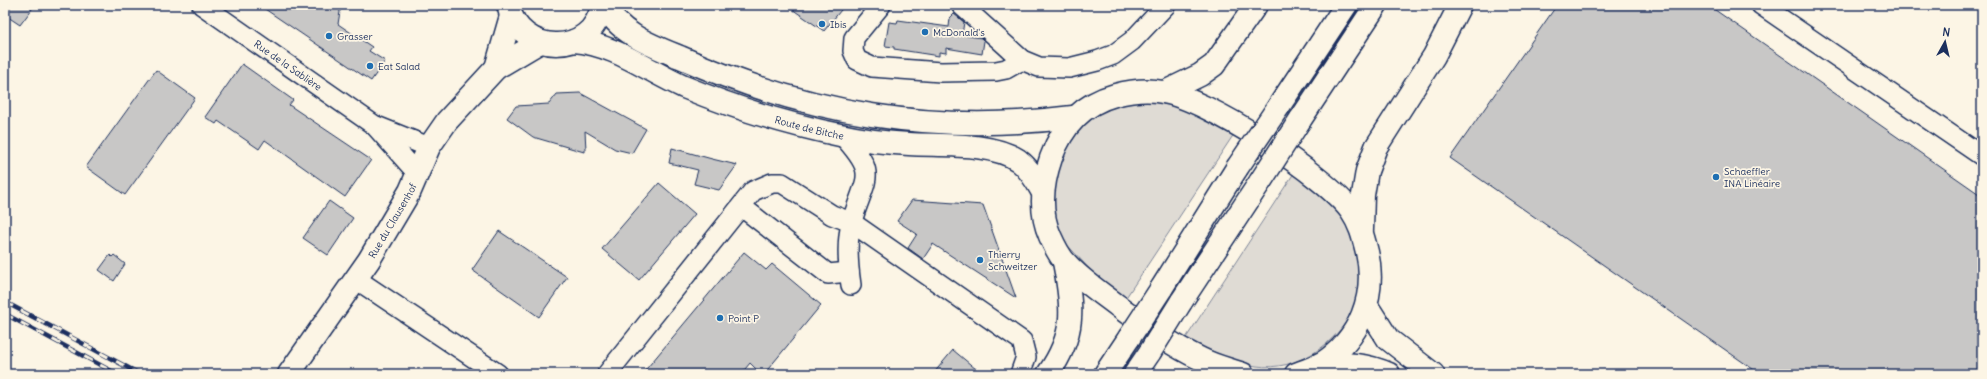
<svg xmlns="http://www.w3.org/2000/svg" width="1987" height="379" font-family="Delius,sans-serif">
<rect width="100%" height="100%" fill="#fcf5e5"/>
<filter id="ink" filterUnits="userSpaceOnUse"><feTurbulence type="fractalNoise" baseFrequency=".025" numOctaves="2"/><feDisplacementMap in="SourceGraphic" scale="8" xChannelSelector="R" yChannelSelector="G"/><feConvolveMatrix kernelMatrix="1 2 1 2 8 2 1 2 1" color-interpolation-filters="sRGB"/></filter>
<g filter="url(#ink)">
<path fill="#dfdbd4" stroke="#7d8599" d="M1162 101 1188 109 1234 134 1125 299 1094 274 1061 238 1052 207V178L1060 151 1076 131 1097 113 1127 102Z
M1294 173C1315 190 1338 205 1350 231 1359 252 1364 287 1354 308 1337 344 1297 372 1256 366 1231 362 1209 349 1186 338Z"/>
<path fill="#c8c7c6" stroke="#1b2f5e" d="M5 5H35L20 25 5 15Z
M259 5H339L340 12 338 24 372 47 369 51 385 61 371 81Z
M786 5H845L824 31Z
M1557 5H1708L1982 196V374H1760L1450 158Z
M954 14 964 22 962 35 981 38 984 41 982 54 946 48V53L939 52V56L894 49V47L885 46 889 22 897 23 898 20 949 27 950 18Z
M242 64 293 100 289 105 371 160 345 197 265 140 259 149 218 121 216 124 205 117Z
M156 70 195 98 125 195 86 167Z
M580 93 646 129 632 153 615 149 585 131 586 150H584V152L533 137 507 118 516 106 549 104 557 94Z
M672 148 712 159 737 165 719 190 694 184 698 170 669 163Z
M659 183 695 214 639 280 602 249Z
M912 200 983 205 1016 298 933 244 923 259 908 248 917 234 897 221Z
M329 201 353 218 328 255 303 238Z
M499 231 567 277 539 317 472 270Z
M744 252 766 270 772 264 821 305 764 374H761L750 363 741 374H642Z
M110 255 112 257 114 255 125 264 114 281 99 270Z
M953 350 982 374H933Z"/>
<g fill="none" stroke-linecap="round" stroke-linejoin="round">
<g stroke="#1b2f5e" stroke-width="22">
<g id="minor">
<path id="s1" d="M202 5 374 125 429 147"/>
<path d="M881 5 854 38 853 51 857 60 872 67 941 72 996 71 1006 69 1022 60"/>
<path d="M961 5 1022 60 1039 67 1069 68 1097 61 1113 55 1132 41 1166 5"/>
<path d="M1761 5 1982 156"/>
<path d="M376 127 417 173"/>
<path d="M842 135C879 176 866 175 852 221 846 240 848 265 851 285"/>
<path d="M742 207 828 274 849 272"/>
<path d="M356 279 498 374"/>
<path d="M607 374 753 191 772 183H782L832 215 851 222 1022 341 1026 357 1020 374"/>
</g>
</g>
<g stroke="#1b2f5e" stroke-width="25">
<g id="tertiary">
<path d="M496 68 511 16"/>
<path id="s2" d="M289 374 369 260 410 191 429 147 447 121 496 68 540 42"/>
</g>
</g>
<g stroke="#1b2f5e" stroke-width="25">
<g id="primary">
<path d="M508 5C519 56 593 58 602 5"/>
<path d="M605 5C617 33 653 46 680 57 808 114 934 135 1073 117"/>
<path id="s3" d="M574 41C614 44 648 71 684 87 735 108 786 124 840 135 862 140 886 143 909 144 941 146 991 142 1018 160 1029 168 1036 180 1042 191"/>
<path d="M1367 306 1388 339 1433 374"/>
<path d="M1320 364C1344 363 1367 364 1389 374"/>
<path d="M1243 374C1229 369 1214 366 1201 359 1171 345 1144 325 1118 306 1100 292 1081 280 1066 263 1060 257 1054 245 1050 236 1039 211 1042 184 1051 158 1062 127 1082 104 1115 95 1130 91 1148 89 1163 92 1207 99 1325 175 1351 211 1360 224 1363 236 1367 252 1377 296 1360 339 1321 364 1313 368 1304 371 1296 374"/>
</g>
</g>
<g stroke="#1b2f5e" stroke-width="25">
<path id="trunk" d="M1165 92 1200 75 1214 65 1256 5
M1279 106 1346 5
M1300 120 1376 5
M1362 229 1363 195 1367 171 1376 147 1434 56 1460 5
M1161 289 1237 168
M1181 302 1260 182
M1048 374C1076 334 1073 308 1064 262
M1105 374 1129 338
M1135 374 1150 352"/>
</g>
<use href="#minor" stroke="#fcf5e5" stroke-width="19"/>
<use href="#tertiary" stroke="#fcf5e5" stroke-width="22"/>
<use href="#primary" stroke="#fcf5e5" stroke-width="22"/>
<use href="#trunk" stroke="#fcf5e5" stroke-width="22"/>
<g stroke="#1b2f5e" stroke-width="4.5">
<path id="rail" d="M5 302 140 374
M5 314 117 374"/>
</g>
<use href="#rail" stroke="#fcf5e5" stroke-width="3" stroke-dasharray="9" stroke-linecap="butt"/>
<g stroke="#1b2f5e" stroke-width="25" stroke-linecap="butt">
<path id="trunk-bridge" d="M1237 168 1279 106
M1260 182 1300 120
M1129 338 1161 289
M1150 352 1181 302"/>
</g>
<use href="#trunk-bridge" stroke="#fcf5e5" stroke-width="22"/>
</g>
</g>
<g fill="#1f6fb2" stroke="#fcf5e5" stroke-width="1.5">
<circle cx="822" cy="24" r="4"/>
<circle cx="925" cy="32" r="4"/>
<circle cx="329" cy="36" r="4"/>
<circle cx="370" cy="66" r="4"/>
<circle cx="1716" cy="177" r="4"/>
<circle cx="980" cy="260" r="4"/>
<circle cx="720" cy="318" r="4"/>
</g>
<g text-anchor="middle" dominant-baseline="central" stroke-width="3.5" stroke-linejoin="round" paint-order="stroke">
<g font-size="10" fill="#1b2f5e" stroke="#fcf5e5" text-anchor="start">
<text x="830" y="24">Ibis</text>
<text x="933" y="32">McDonald's</text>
<text x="337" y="36">Grasser</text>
<text x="378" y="66">Eat Salad</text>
<text x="1724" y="171">Schaeffler<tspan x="1724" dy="12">INA Linéaire</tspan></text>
<text x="988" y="254">Thierry<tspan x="988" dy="12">Schweitzer</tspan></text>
<text x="728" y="318">Point P</text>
</g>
<g font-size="10" fill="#1b2f5e" stroke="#fcf5e5">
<text stroke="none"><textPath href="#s1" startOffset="105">Rue de la Sablière</textPath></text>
<text stroke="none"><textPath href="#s3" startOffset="252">Route de Bitche</textPath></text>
<text stroke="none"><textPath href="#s2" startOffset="185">Rue du Clausenhof</textPath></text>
</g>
</g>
<rect width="1987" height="379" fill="none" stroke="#fcf5e5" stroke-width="20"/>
<rect x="10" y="10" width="1967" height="359" fill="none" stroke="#1b2f5e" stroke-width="1.5" filter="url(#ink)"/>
<g transform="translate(1945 42) rotate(8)" stroke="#fcf5e5" stroke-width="3" paint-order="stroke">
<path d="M0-3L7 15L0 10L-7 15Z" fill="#1b2f5e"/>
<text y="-6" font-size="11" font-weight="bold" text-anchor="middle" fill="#1b2f5e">N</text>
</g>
</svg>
